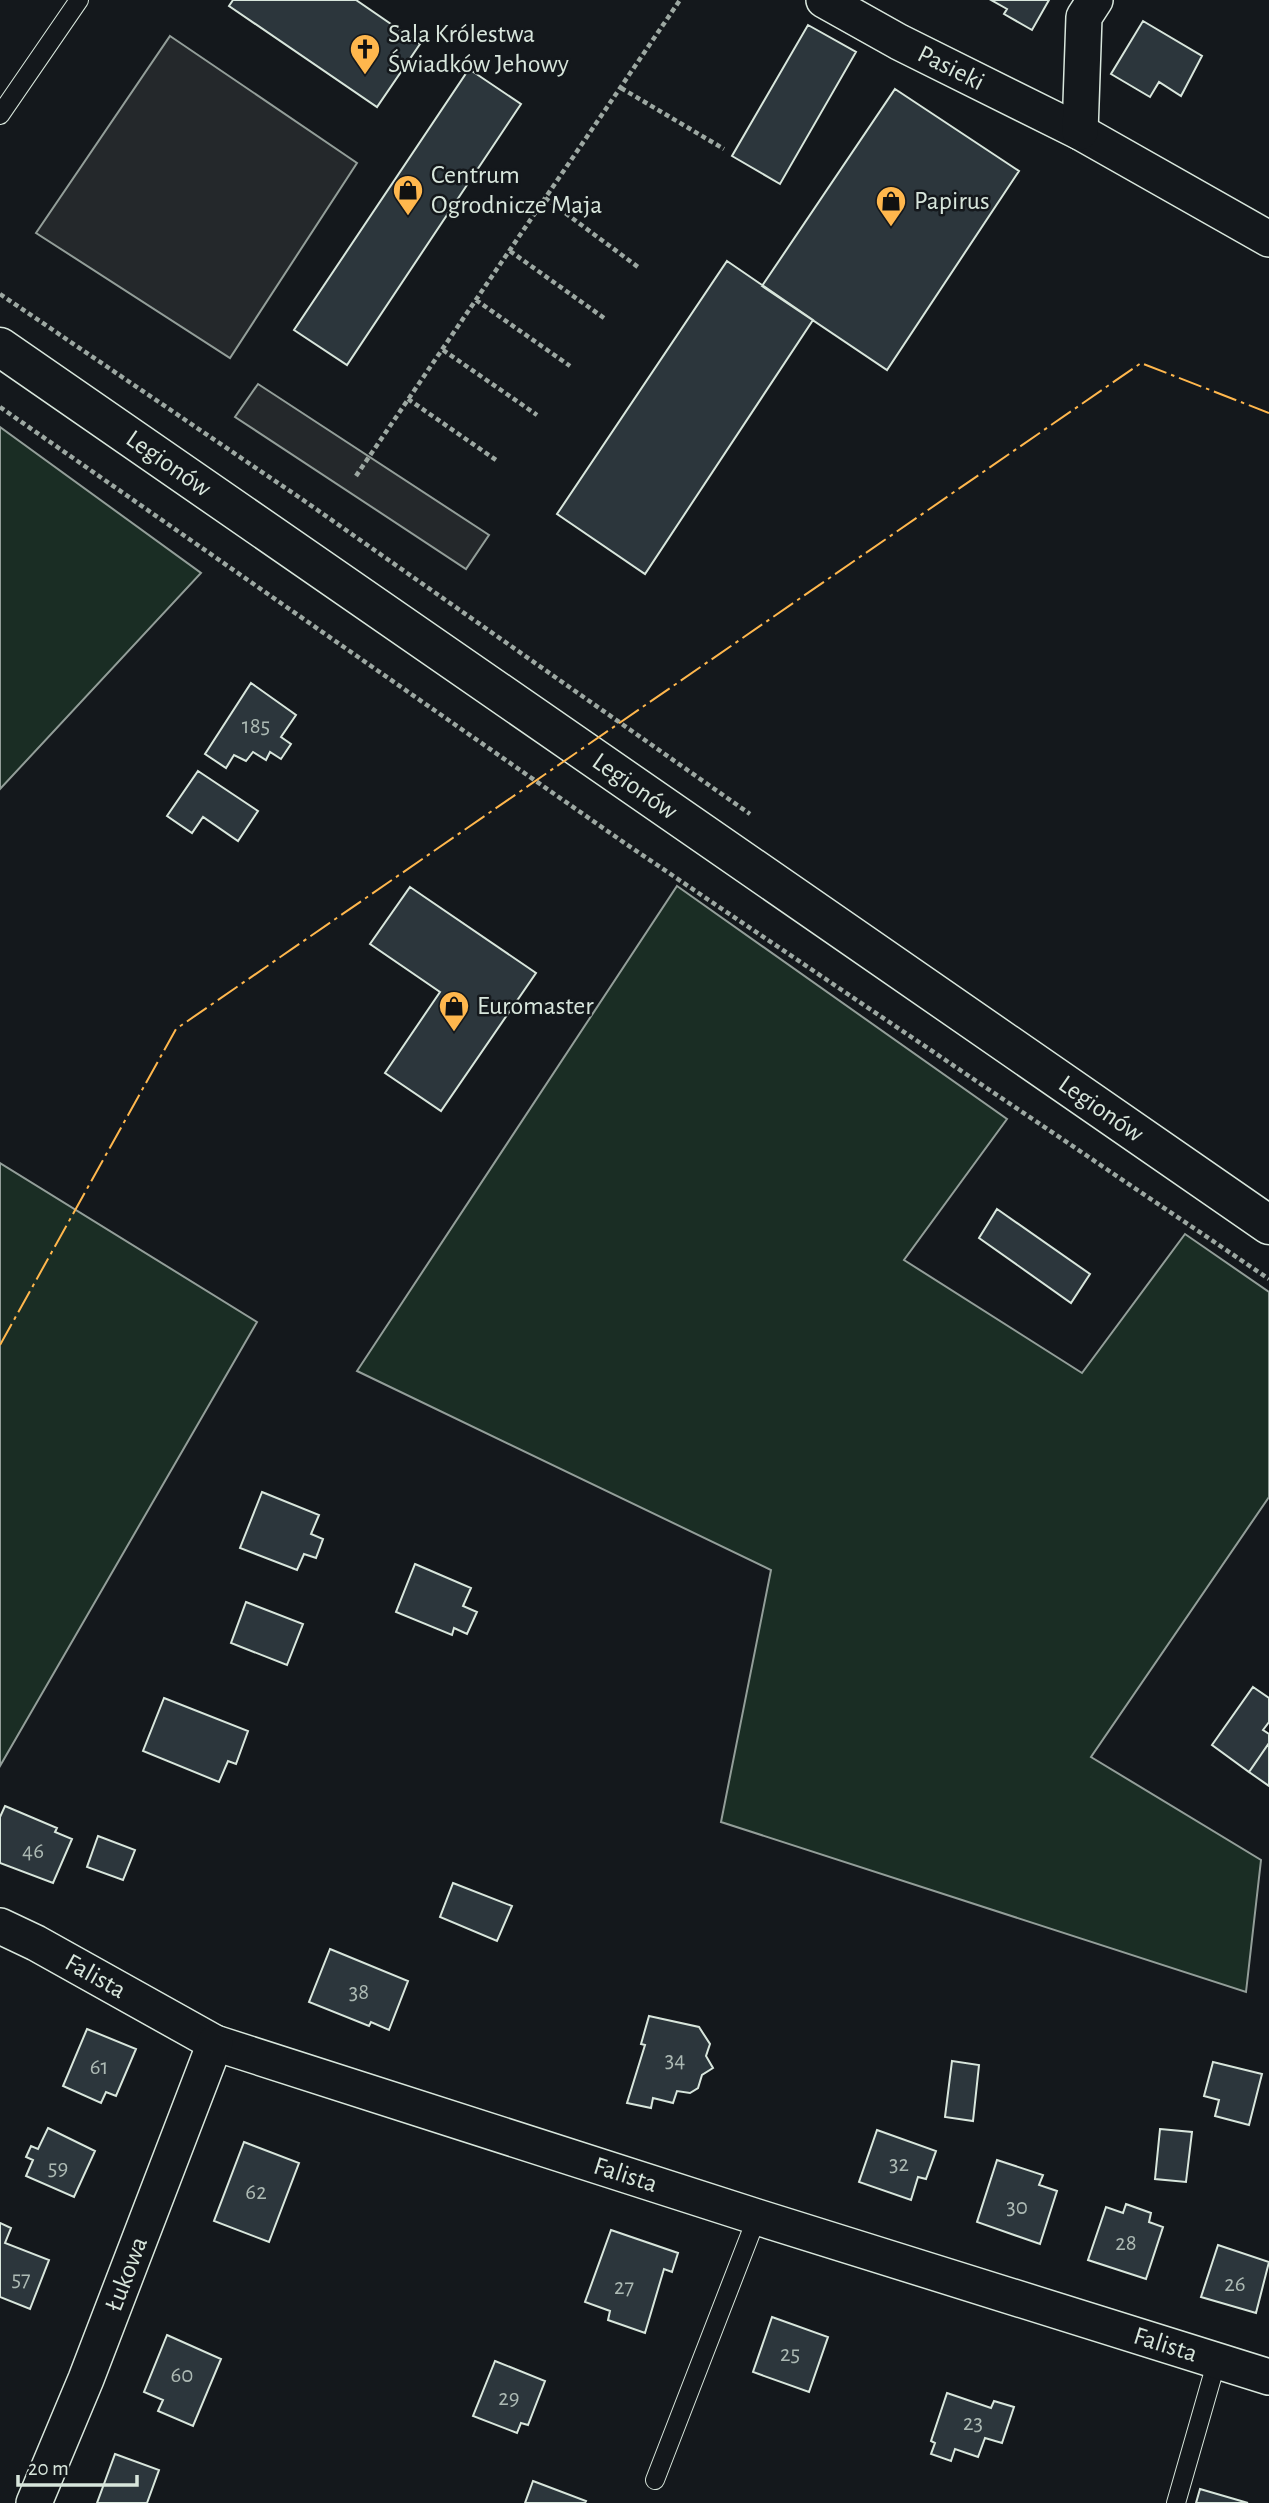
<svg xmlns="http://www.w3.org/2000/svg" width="1269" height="2503" font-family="'Alegreya Sans',sans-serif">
<rect width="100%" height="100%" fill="#14181c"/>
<path fill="#1a2d24" stroke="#939e99" stroke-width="2" d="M0 427 201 573 0 789Z
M677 886 1007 1119 904 1260 1082 1373 1185 1234 1269 1292V1497L1091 1757 1261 1860 1246 1992 721 1822 771 1570 357 1371Z
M0 1163 257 1322 0 1766Z"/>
<path fill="#24282b" stroke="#939e99" stroke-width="2" d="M170 36 357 163 230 358 36 233Z
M258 384 489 535 466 569 235 417Z"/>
<path fill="#2c363c" stroke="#d8e6dc" stroke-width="2" d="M233 0H356L420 44 377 107 229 6Z
M991 0H1049L1032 30 1004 14 1007 9Z
M1143 21 1202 56 1181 96 1159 82 1150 97 1111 74Z
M808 25 856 52 780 184 732 156Z
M469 69 521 104 347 365 294 330Z
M895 89 1019 171 887 370 762 286Z
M727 261 813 320 645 574 557 514Z
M251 683 296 715 281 737 291 744 281 759 270 752 266 760 253 752 246 761 234 755 226 768 205 754Z
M198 771 258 811 238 841 203 817 192 833 167 816Z
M410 887 536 973 441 1111 385 1073 440 992 370 944Z
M997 1209 1090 1274 1071 1303 979 1238Z
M262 1492 319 1515 311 1534 323 1539 316 1558 304 1554 297 1570 240 1548Z
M415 1564 471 1588 463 1606 477 1612 467 1634 454 1628 452 1635 396 1612Z
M246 1602 303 1624 287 1665 231 1643Z
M1253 1687 1269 1698V1722L1263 1730 1269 1734V1743L1249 1772 1212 1745Z
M164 1698 248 1731 236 1764 228 1761 219 1782 143 1751Z
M1269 1743V1786L1249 1772Z
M5 1806 57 1828 55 1832 72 1839 53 1883 0 1863V1817Z
M98 1836 135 1850 123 1880 87 1867Z
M453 1883 512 1906 497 1941 440 1917Z
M330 1949 408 1981 389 2030 371 2022 369 2026 309 2002Z
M649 2016 699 2027 710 2044 706 2056 713 2068 702 2075 698 2088 690 2093 677 2091 673 2103 653 2098 651 2108 627 2103 645 2045 641 2044Z
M87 2029 136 2049 116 2096 106 2092 101 2103 63 2086Z
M952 2061 979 2065 973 2121 945 2117Z
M1213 2062 1262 2074 1249 2125 1215 2116 1219 2100 1204 2096Z
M48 2128 95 2151 74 2197 26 2176 33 2160 26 2157 31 2146 38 2149Z
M1160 2129 1192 2132 1186 2182 1155 2179Z
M877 2130 936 2151 926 2179 918 2177 911 2200 859 2182Z
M244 2142 299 2163 269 2242 214 2221Z
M997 2160 1043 2175 1039 2185 1057 2191 1040 2244 977 2222Z
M1126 2204 1151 2213 1149 2222 1163 2227 1146 2279 1088 2260 1106 2207 1123 2213Z
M0 2223 11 2228 5 2243 49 2260 30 2309 0 2297Z
M611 2230 678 2253 672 2272 664 2269 645 2333 608 2320 610 2311 585 2302Z
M1218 2245 1269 2262 1256 2313 1201 2297Z
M772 2317 828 2337 809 2392 753 2372Z
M167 2335 221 2359 193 2426 158 2411 163 2400 144 2392Z
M495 2361 545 2381 528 2425 521 2423 517 2433 473 2416Z
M947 2393 991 2408 994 2401 1014 2407 1002 2443 985 2438 978 2457 955 2449 951 2461 931 2454 935 2443 931 2441Z
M115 2454 159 2470 147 2503H97Z
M533 2481 586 2501 585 2503H525Z
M1200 2489 1248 2503H1196Z"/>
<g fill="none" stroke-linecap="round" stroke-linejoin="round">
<g stroke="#d8e6dc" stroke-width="20">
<path id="lane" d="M0 115 79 0
M655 2480 757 2217
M1176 2503 1217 2360"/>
</g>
<g stroke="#d8e6dc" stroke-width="38">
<g id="street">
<path id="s1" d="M824 0 899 42 1080 132 1269 239"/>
<path d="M1080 132 1084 17 1095 0"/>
<path id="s2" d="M0 1926 36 1943 215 2043 757 2217 1269 2377"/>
<path id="s3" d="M34 2503 86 2379 215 2043"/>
</g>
</g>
<g stroke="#d8e6dc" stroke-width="41">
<g id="secondary">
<path id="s4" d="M0 347 1269 1225"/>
</g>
</g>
<path stroke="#9da8a2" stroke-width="4.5" stroke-dasharray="5 3.5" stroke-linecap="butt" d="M621 88 724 149
M545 198 638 267
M510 251 604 318
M0 294 306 502 750 814
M476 300 570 366
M443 350 537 415
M408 399 496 460
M0 407 626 844 1269 1279
M356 476 680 0"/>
<use href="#lane" stroke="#14181c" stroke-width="18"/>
<use href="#street" stroke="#14181c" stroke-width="35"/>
<use href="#secondary" stroke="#14181c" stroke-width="38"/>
<path stroke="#ffb74d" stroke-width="2" stroke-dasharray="24 5 3.5 5" stroke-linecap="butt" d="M0 1345 176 1029 1141 363 1269 413"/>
</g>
<defs>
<g id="church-pin" transform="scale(1.575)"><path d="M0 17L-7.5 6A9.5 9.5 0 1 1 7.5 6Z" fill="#ffb74d" stroke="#14181c"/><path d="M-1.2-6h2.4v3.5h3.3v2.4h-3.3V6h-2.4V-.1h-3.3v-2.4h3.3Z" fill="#111"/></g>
<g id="shop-pin" transform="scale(1.575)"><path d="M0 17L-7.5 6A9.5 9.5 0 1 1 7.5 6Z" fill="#ffb74d" stroke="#14181c"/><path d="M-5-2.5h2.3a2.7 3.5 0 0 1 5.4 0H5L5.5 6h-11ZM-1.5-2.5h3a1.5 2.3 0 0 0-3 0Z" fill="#111"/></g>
</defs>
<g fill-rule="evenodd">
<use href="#church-pin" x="365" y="49"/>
<use href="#shop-pin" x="408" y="190"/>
<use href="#shop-pin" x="891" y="201"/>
<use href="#shop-pin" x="454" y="1006"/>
</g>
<g text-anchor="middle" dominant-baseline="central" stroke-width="5" stroke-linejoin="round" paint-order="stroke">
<g font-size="23" fill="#adbab4">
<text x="256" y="726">185</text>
<text x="33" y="1851">46</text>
<text x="359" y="1992">38</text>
<text x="675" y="2060">34</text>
<text x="99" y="2067">61</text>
<text x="899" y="2164">32</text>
<text x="58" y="2168">59</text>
<text x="256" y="2192">62</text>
<text x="1017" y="2207">30</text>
<text x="1126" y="2243">28</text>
<text x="21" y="2279">57</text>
<text x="1235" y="2284">26</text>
<text x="624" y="2287">27</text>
<text x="790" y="2354">25</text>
<text x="182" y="2375">60</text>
<text x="509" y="2398">29</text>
<text x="973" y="2423">23</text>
</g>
<g font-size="26" fill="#d8e6dc" stroke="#14181c" text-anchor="start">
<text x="388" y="34">Sala Królestwa<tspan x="388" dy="30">Świadków Jehowy</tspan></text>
<text x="431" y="175">Centrum<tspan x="431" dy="30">Ogrodnicze Maja</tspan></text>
<text x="914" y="201">Papirus</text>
<text x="477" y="1006">Euromaster</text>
</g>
<g font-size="26" fill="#d8e6dc" stroke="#14181c">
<text stroke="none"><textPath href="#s1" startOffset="144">Pasieki</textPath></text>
<text stroke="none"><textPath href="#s4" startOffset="205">Legionów</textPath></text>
<text stroke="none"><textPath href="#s4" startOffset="772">Legionów</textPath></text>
<text stroke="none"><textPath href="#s4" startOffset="1339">Legionów</textPath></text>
<text stroke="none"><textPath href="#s2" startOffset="108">Falista</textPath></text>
<text stroke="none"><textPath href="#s2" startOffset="676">Falista</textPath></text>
<text stroke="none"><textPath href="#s3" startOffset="247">Łukowa</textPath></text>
<text stroke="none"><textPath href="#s2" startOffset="1242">Falista</textPath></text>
</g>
</g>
<path d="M18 2475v10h119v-10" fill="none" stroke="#d8e6dc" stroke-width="3.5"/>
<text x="28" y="2475" font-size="21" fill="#d8e6dc" stroke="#14181c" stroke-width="5" paint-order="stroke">20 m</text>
</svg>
